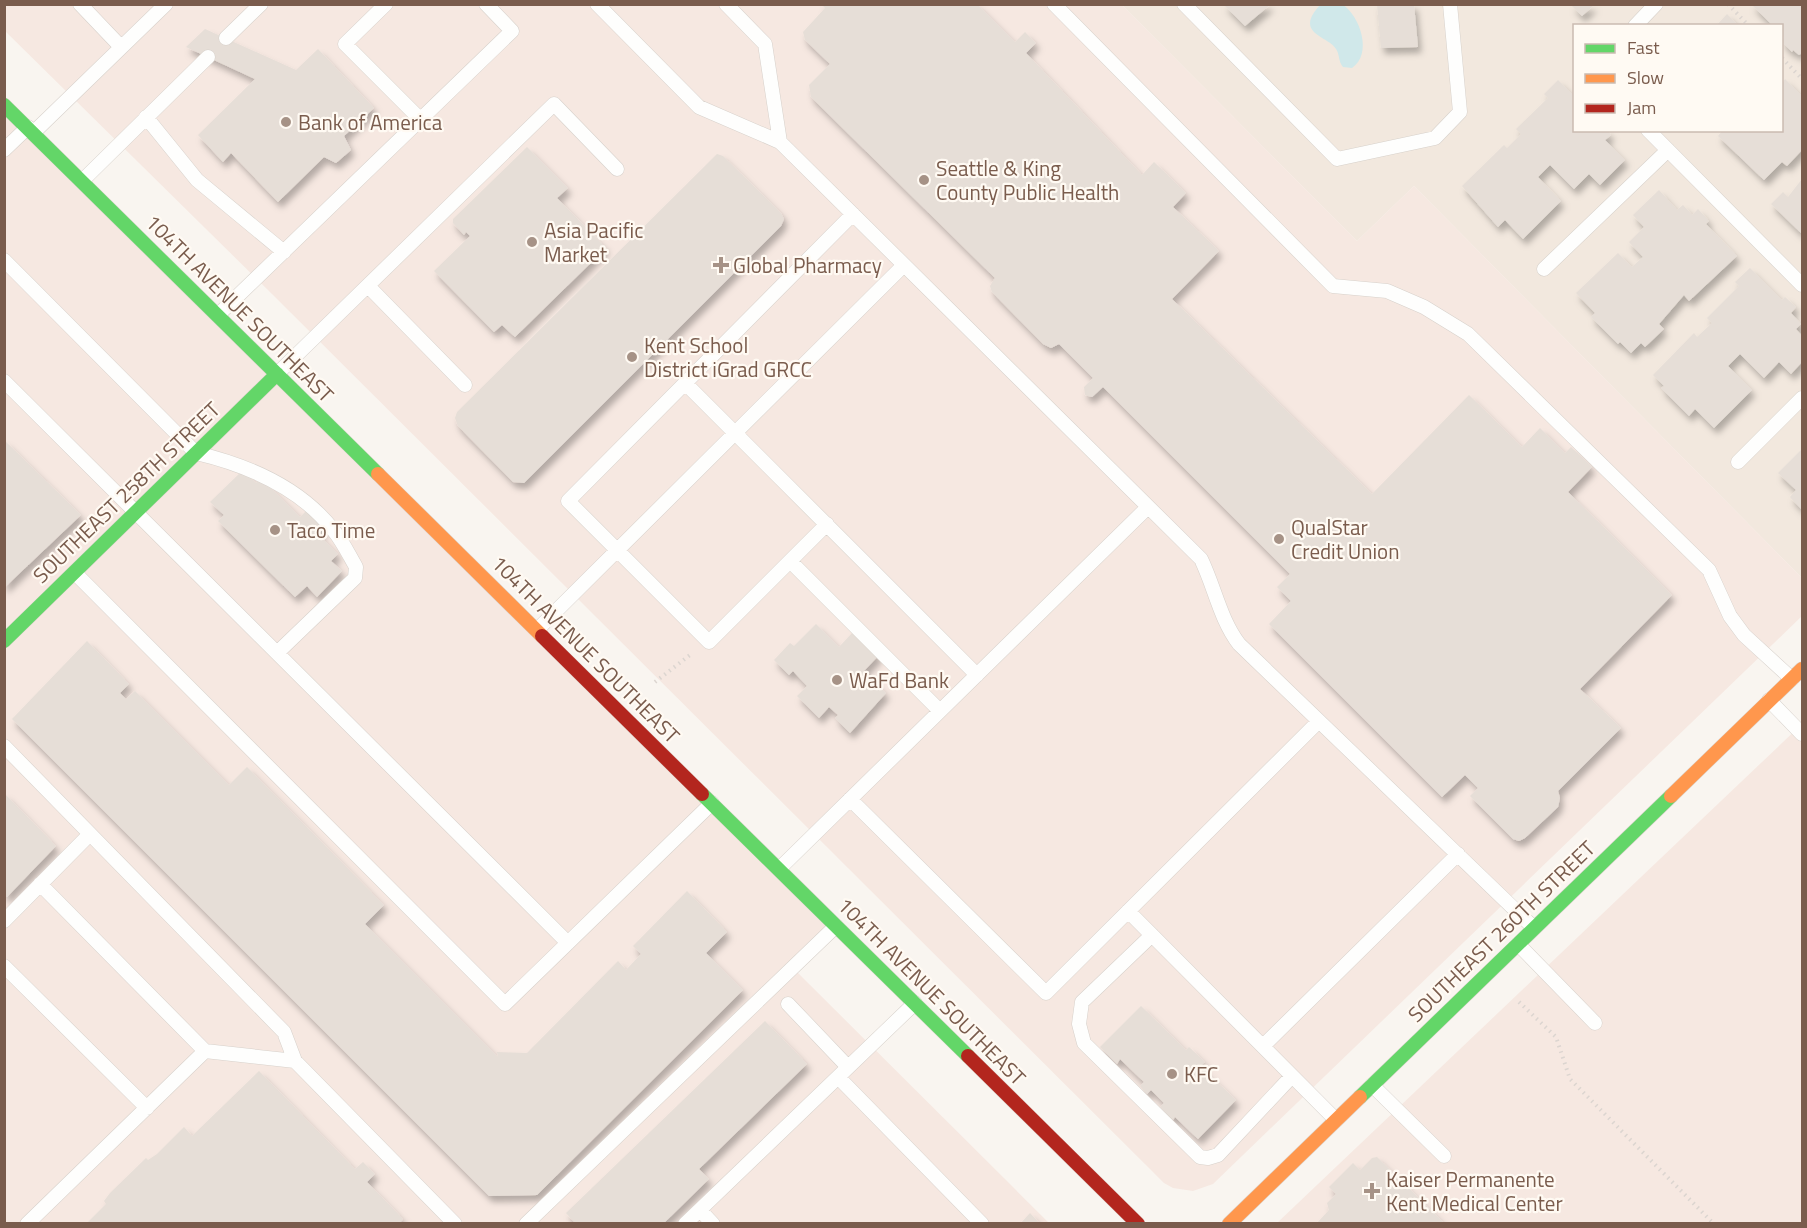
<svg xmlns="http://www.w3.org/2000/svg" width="1807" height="1228" font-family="'Titillium Web',sans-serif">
<defs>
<filter id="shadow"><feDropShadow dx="3.5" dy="6" stdDeviation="3" flood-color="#0004"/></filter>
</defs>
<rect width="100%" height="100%" fill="#f9f5f0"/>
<path fill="#f2e8de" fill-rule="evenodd" d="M1122 5H1802V578L1414 186 1357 241ZM1574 26H1782V130H1574Z"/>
<path fill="#f6e8e1" d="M4 5H1122L1357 241 1414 186 1802 578V616L1213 1184 1193 1191 1173 1188 1164 1183 272 294 5 31Z
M4 105 836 926 793 968 1049 1223H5Z
M1802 724V1223H1277Z"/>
<path fill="#d0e8ea" d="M1320 5H1343C1360 16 1373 54 1352 68L1343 67C1338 61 1340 55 1336 49 1329 36 1293 34 1320 5Z"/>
<path fill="#e6ded7" filter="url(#shadow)" d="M821 4H977L1015 42 1025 32 1036 43 1026 53 1142 175 1154 162 1186 193 1173 207 1219 251 1172 299 1372 494 1469 395 1522 447 1540 428 1565 453 1571 447 1592 467 1568 492 1672 595 1580 689 1621 728 1558 791 1560 798 1558 807 1525 838 1519 841 1513 839 1470 796 1478 788 1465 775 1442 797 1269 624 1291 601 1277 587 1290 574 1103 387 1092 397 1085 395 1084 387 1093 378 1059 344 1051 348 1043 344 992 292 990 286 995 278 811 97 809 85 830 64 805 40 803 32 825 8Z
M1223 4H1271L1245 26Z
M1377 4H1414L1418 47 1381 48Z
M1751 4H1802V53L1799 55 1793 50 1792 52 1782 42 1784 37 1782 26H1773Z
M1571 5H1594L1582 16Z
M1727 14 1739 26H1716Z
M205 29 296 70 318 49 374 108 344 136 351 150 336 163 324 157 278 202 231 153 223 162 198 135 255 79 186 47Z
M1785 79 1802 96V150L1787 166 1782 162 1764 180 1718 136 1723 130H1782V84Z
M1558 80 1574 96V130H1607L1611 135 1605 140 1625 160 1600 185 1589 174 1574 189 1550 165 1538 177 1561 201 1523 239 1505 220 1498 227 1462 186 1504 145 1507 148 1521 134 1516 129 1548 98 1544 94Z
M527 147 568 188 557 198 606 248 515 337 502 325 494 332 434 271 470 236 466 232 464 235 453 223V219Z
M717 154 723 156 781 213 784 219 781 226 524 483 513 482 458 426 455 418 457 412Z
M1802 179V234L1771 204 1783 192 1788 197Z
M1659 190 1677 210 1683 205 1692 215 1698 209 1709 221 1706 224 1737 256 1689 301 1684 295 1659 324 1664 329 1645 347 1641 343 1631 353 1620 342 1618 344 1591 317 1595 313 1576 293 1618 253 1632 267 1643 257 1629 242 1644 227 1633 215Z
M1750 268 1782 300 1785 297 1796 307 1791 313 1801 324 1796 329 1802 336V362L1791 374 1779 362 1764 378 1740 354 1728 366 1752 390 1714 428 1695 409 1689 416 1661 388 1664 386 1653 375 1694 333 1697 337 1712 323 1707 318 1739 286 1735 282Z
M4 440 81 515 4 588Z
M1801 450 1802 451V510L1790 497 1796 490 1778 473Z
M243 470 256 483 261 478 300 517 309 508 326 526 318 534 338 554 331 561 342 571 317 597 307 586 295 597 218 521 224 515 210 502Z
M816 624 839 647 854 631 879 655 864 671 886 693 850 733 835 718 838 715 829 707 819 718 797 696 807 686 793 671 789 675 774 660 790 643 794 646Z
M87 641 129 684 120 693 126 699 135 691 229 785 247 767 384 905 365 924 498 1057 497 1052 527 1053 618 961 626 970 641 954 633 946 687 891 727 932 706 953 743 990 537 1195 489 1196 12 719Z
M4 793 56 846 7 897 4 894Z
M1141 1006 1186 1050 1189 1047 1205 1062 1200 1066 1236 1100 1198 1139 1175 1117 1173 1120 1160 1107 1164 1103 1151 1090 1147 1094 1140 1086 1144 1082 1120 1059 1117 1064 1100 1047Z
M765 1021 807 1064 699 1169 709 1179 663 1224H576L566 1213Z
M259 1071 355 1169 363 1162 375 1174 367 1182 403 1219 399 1224H86L106 1204 104 1201 110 1193 146 1158 148 1160 157 1154 184 1127 192 1136Z
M1377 1157 1445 1224H1316L1329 1210 1327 1203 1336 1194 1329 1187 1353 1163 1360 1170 1372 1158Z
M1030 1213 1040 1224H1020Z"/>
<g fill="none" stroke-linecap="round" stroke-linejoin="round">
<g stroke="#d7d1cb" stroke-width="15">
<path id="lane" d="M80 4 121 47
M386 4 345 44 421 120
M597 4 699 107 780 142 1201 559C1215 588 1220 619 1239 644L1534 928
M726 4 765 44 780 142
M1054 4 1333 286 1387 291 1424 307 1468 334 1709 570 1730 616 1744 635 1792 679
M1184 4 1337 159 1435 138 1460 112 1450 4
M1635 26 1656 4
M226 38 261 4
M146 117 197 180 284 252
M1648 130 1802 285
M33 133 166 4
M4 150 28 127
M82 181 208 57
M4 260 196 453C247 465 301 488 334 531 343 542 349 555 356 567L355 578 277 653
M1544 269 1668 150
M368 286 465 385
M218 315 512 31 486 4
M277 374 554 104 617 169
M4 381 568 943
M685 383 977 675
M1738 462 1802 398
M827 524 709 642 568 501 853 214
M790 561 940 711
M75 573 505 1004 712 803
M537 630 904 265
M1769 700 1802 734
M4 746 284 1032 295 1061 455 1224
M850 799 1046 993 1319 721
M779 869 1148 507
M40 884 205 1051 295 1061
M1128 911 1336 1120
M4 921 90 834
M1152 935 1082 1002 1079 1024 1084 1043 1200 1157 1208 1158 1218 1155 1292 1076
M1518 944 1595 1023
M4 966 147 1108
M788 1004 848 1067
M1263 1046 1458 854
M838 1077 982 1224
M1372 1085 1444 1156
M700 1210 713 1224
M27 1224 205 1051
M526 1224 836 926
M685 1224 915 1003"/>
</g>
<g stroke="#d9d2cb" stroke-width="15">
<path id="fast" d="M4 105 378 474
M4 641 277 374
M702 794 968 1056
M1360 1097 1671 796"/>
</g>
<g stroke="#d9d2cb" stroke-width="15">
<path id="slow" d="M378 474 542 636
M1671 796 1802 669
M1229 1224 1360 1097"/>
</g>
<g stroke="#d9d2cb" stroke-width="15">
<path id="jam" d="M542 636 702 794
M968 1056 1138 1224"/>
</g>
<path stroke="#dcd5d0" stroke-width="4" stroke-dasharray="1.5 4.5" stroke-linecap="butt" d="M1728 4 1749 26
M1782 58 1802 79
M655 682 690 655
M1519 1002 1556 1037 1570 1079 1714 1224"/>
<use href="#lane" stroke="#fefefd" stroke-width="14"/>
<use href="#fast" stroke="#63d668" stroke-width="14"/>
<use href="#slow" stroke="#ff974d" stroke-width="14"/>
<use href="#jam" stroke="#b3261e" stroke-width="14"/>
</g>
<g fill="#a69286" stroke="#fffaf3" stroke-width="2">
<circle cx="286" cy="122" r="6"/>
<circle cx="924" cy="180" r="6"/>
<circle cx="532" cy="242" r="6"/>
<path d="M718 256h6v6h6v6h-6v6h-6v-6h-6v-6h6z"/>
<circle cx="632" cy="357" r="6"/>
<circle cx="275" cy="530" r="6"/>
<circle cx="1279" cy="539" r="6"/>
<circle cx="837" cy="680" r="6"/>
<circle cx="1172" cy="1074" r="6"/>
<path d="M1369 1182h6v6h6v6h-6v6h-6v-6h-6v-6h6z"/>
</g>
<g text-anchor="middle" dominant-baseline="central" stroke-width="4.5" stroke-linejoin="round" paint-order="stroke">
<g font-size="21" fill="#7a5c4d" stroke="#fffaf3" text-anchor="start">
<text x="298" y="122">Bank of America</text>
<text x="936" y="168">Seattle &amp; King<tspan x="936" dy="24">County Public Health</tspan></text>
<text x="544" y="230">Asia Pacific<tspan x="544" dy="24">Market</tspan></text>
<text x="733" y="265">Global Pharmacy</text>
<text x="644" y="345">Kent School<tspan x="644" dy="24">District iGrad GRCC</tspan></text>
<text x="1291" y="527">QualStar<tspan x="1291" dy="24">Credit Union</tspan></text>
<text x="287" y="530">Taco Time</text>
<text x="849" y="680">WaFd Bank</text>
<text x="1184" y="1074">KFC</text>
<text x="1386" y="1179">Kaiser Permanente<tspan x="1386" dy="24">Kent Medical Center</tspan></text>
</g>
<g font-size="21" fill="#7a5c4d" stroke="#fffaf3">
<text transform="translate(240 308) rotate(45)">104TH AVENUE SOUTHEAST</text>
<text transform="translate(126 492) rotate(-44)">SOUTHEAST 258TH STREET</text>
<text transform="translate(586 649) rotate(45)">104TH AVENUE SOUTHEAST</text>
<text transform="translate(1501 931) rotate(-44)">SOUTHEAST 260TH STREET</text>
<text transform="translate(932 991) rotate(45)">104TH AVENUE SOUTHEAST</text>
</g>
</g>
<rect width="1807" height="1228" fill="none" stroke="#7a5c4d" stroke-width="12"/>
<rect x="1573" y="24" width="210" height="108" fill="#fffaf3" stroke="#cabbb1" stroke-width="1.5"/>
<rect x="1585" y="44" width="30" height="9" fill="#63d668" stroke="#cabbb1" stroke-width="1.5"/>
<text x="1627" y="54" font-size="18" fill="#7a5c4d">Fast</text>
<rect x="1585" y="74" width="30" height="9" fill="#ff974d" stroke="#cabbb1" stroke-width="1.5"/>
<text x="1627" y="84" font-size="18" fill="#7a5c4d">Slow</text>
<rect x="1585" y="104" width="30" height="9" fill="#b3261e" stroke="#cabbb1" stroke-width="1.5"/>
<text x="1627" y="114" font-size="18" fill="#7a5c4d">Jam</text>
</svg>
